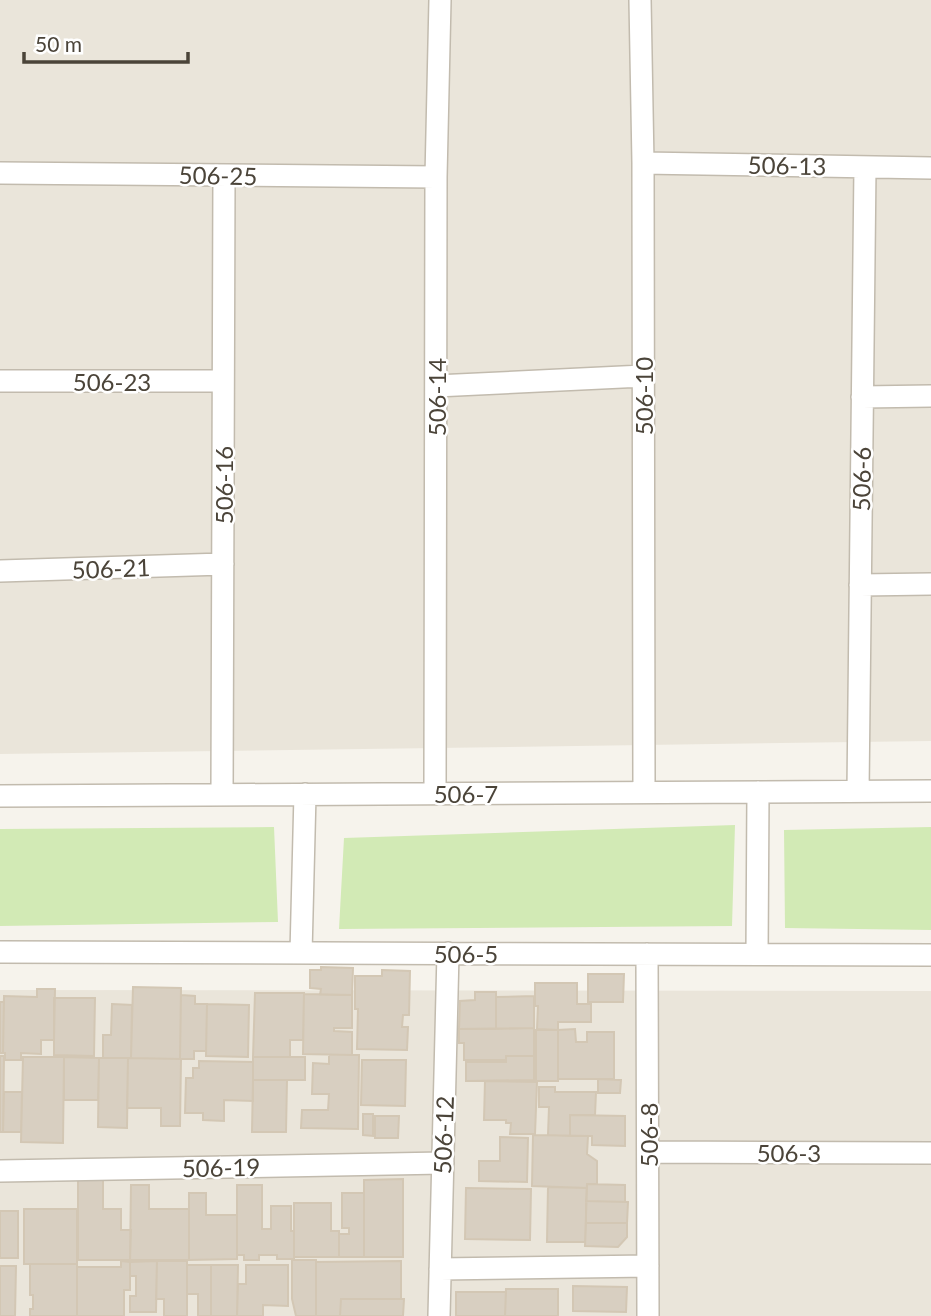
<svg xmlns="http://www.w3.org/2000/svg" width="931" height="1316" font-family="Lato,sans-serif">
<rect width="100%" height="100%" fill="#f6f3ec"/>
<path fill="#eae5da" d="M0 0H931V741L0 754Z
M0 990 931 991V1316H0Z"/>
<path fill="#d2eab5" d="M735 825 732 926 339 929 344 838Z
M274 827 278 922 0 926V829Z
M931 827V930L785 928 784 830Z"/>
<path fill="#d8cfc1" stroke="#d3c7b4" stroke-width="2" d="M321 967 353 968 352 995H320L321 989 310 988V970H321Z
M382 970 410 971 409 1015H403L402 1027H408L407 1050 357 1049 358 1009H355V976H382Z
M588 974H624L623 1002H588Z
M535 983H577V1004H591V1022H558V1030L537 1029 538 1006H535Z
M133 987 181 988 180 1059 131 1058Z
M37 989H55L54 1040H41V1054L21 1053V1060H5V1053H3L4 996 37 997Z
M475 992H496V1029H459L460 1001 475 1000Z
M255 993H304L303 1040H290V1057H253Z
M304 994 352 995V1028H334V1031L352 1032V1055L303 1054Z
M181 995 195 996V1004H207L206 1051H194V1059H180Z
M534 996V1028L496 1029V997Z
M54 998H95L94 1056 54 1055Z
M0 1002H4L3 1053H0Z
M112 1004 132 1005 131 1058H103V1035H111Z
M207 1004 249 1005 248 1057 206 1056Z
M534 1028V1056H506V1060H464V1043H459V1029Z
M575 1029 576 1042H587V1032H614V1079H558V1030Z
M536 1030H558V1081H536Z
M329 1055H359L358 1129 301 1128 302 1110H328L329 1094H312L313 1063 329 1064Z
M0 1056H4L3 1132H0Z
M506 1056H534V1080L466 1081V1062H506Z
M23 1057H64L63 1143 21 1142Z
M64 1057 99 1058 98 1100H64Z
M253 1057H305V1080H253Z
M99 1058H128L127 1128 98 1127Z
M128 1058 181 1059 180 1126H161V1108H127Z
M362 1060H406L405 1106 361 1105Z
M199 1061 253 1062V1101L224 1100V1121L203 1120V1113H185L186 1078H193V1068H199Z
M598 1079 621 1080 620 1093H598Z
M253 1080H287L286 1132H252Z
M485 1081 537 1082 535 1134H510L511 1123H506V1120H484Z
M539 1087H555V1092H596L595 1115H570V1136L548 1135 549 1107H539Z
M4 1092H22L21 1132H3Z
M363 1114H373V1136L363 1135Z
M570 1115 625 1116V1146L592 1145V1136H570Z
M375 1116H399L398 1138H375Z
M533 1135 588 1136 587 1154 597 1161V1184H587V1188L532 1186Z
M500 1137 528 1138 527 1182 479 1181V1161H500Z
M78 1179H103V1209H121V1230H131L130 1260H78Z
M403 1179V1257H364V1180Z
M587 1184 625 1185V1202L586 1201Z
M131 1185H149V1209H189V1260H130Z
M237 1185H262V1229H271V1206H291V1231H294V1259H277V1255H259V1260H244V1255H237Z
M548 1187 587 1188 585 1242H547Z
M466 1188 531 1189 530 1240 465 1239Z
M189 1193H206V1215H237V1259L189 1260Z
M342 1193H364V1257H339V1234H349V1228H342Z
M586 1201 628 1202 627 1223H586Z
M294 1203H331V1231H339V1257H294Z
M24 1209H77V1264H24Z
M0 1211H18V1258H0Z
M586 1223H627V1237L618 1247 585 1246Z
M292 1260H316V1316H296L292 1299Z
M121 1261 130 1262V1290H124V1316H77V1267H121Z
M157 1261 156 1312H130V1296H136V1276H130V1262Z
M157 1261H187V1316H164V1299H156Z
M401 1261V1299H341L340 1316H316V1262Z
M30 1264H77V1316H30V1309H33V1295H30Z
M187 1265H211V1316H198V1294H187Z
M211 1265H238L237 1316H211Z
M246 1265H288V1306L263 1305V1316H237L238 1284H246Z
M0 1266H16L15 1316H0Z
M573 1286 627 1287 626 1312 573 1311Z
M506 1289H558V1316H505Z
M456 1292H506L505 1316H456Z
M341 1299H404L403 1316H340Z"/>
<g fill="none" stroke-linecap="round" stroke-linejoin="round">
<g stroke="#c2bbae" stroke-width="24">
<path id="street" d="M640 0 643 163 644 792
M643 163 931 168
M0 173 436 177
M0 381H223
M436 386 643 376
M862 397 931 396
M0 571 223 564
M860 585 931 584
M858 791 865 167
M435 793 436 177 440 0
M222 795 224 175
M0 796 931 791
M0 952 931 955
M301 953 305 794
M647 954 648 1316
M757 954 758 792
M648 1152 931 1153
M0 1171 443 1163
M440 1269 648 1266
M439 1316 448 953"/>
</g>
<use href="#street" stroke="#fff" stroke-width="21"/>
</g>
<g text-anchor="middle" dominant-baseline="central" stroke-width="5" stroke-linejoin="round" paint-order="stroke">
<g font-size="24" fill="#4b4439" stroke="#fff">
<text transform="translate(787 165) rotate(1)">506-13</text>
<text transform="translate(218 175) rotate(1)">506-25</text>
<text x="112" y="381">506-23</text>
<text transform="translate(643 396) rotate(-90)">506-10</text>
<text transform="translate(436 397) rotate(-90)">506-14</text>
<text transform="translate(861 479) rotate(-89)">506-6</text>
<text transform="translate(223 485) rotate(-90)">506-16</text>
<text transform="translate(111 568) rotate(-2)">506-21</text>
<text x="466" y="793">506-7</text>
<text x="466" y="953">506-5</text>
<text transform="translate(443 1135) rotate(-88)">506-12</text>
<text transform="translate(648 1135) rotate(-90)">506-8</text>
<text x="789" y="1152">506-3</text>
<text transform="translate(221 1167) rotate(-1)">506-19</text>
</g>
</g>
<path d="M24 52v10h164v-10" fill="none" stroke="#4b4439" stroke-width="3.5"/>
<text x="35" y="52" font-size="21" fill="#4b4439" stroke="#ffffff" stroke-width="5" paint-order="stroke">50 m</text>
</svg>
